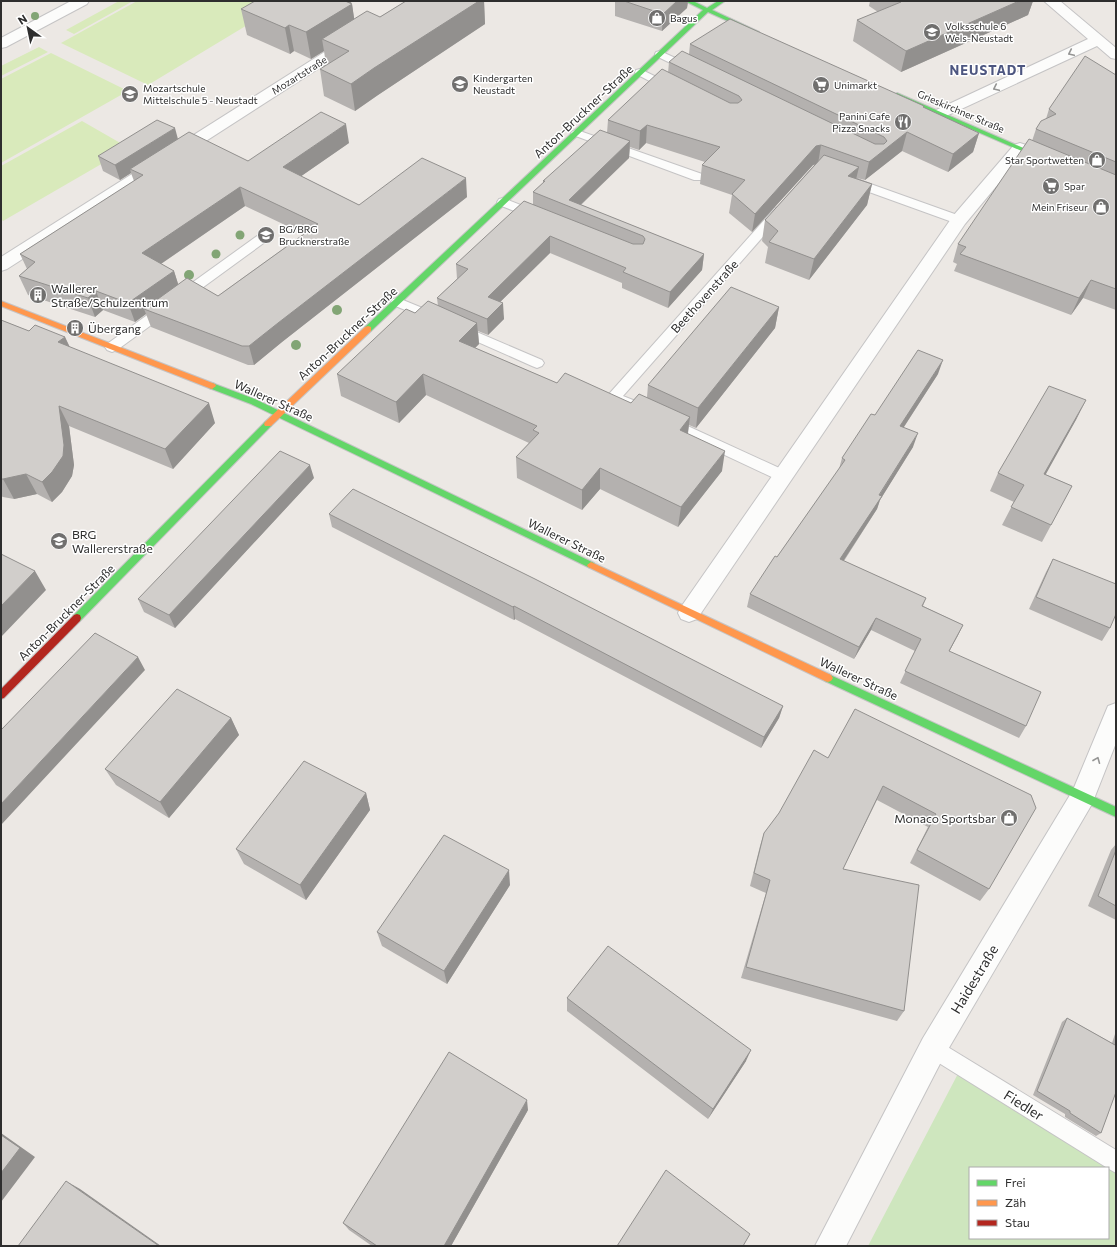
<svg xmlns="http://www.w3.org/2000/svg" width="1117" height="1247" font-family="Commissioner,sans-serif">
<rect width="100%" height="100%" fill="#ece8e4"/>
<path fill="#cee6be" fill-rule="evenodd" d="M962 1066 1116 1162V1246H868ZM970 1168H1108V1238H970Z"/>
<path fill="#d9eabb" d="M119 1H133L74 34 66 30Z
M137 1H287L148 85 61 43Z
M39 47 48 52 1 76V66Z
M51 53 128 91 1 163V79Z
M82 121 129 148 3 221 1 219V166Z"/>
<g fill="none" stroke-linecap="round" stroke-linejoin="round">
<g stroke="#c5c4c5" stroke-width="2">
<path id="lane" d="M660 51 695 67 696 69 695 71H687L656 56 655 54 656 52Z
M640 69 675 86 677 88 675 90H667L636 74 635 72 636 70Z
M577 130 702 174 704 177 702 180H694L573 135 571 133 573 131Z
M851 177 963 217 965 220 963 223H955L847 184 845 181 847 178Z
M503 198 541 213 543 216 541 219 537 220 499 205 497 202 499 199Z
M779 207 783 208 785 211 783 214 623 396 638 402 640 406 638 410C629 412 612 405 607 397L609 394 775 208Z
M268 230 272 231 274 234 272 237 117 350 112 352 107 350 105 347 107 344 264 231Z
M398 298 442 316 444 319 442 322 437 323 393 305 391 302 393 299Z
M458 324 542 360 544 363 542 366 537 368 532 366 453 331 451 328 453 325Z
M668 417 788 472 790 476 788 480 783 481 778 480 663 426 661 422 663 418Z
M933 1038 1116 1150V1173L1109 1169 926 1055 923 1048 926 1041Z"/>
</g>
<g stroke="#c5c4c5" stroke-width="2">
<path id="street" d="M71 1H89L87 4 6 47 1 48V38Z
M1044 1H1060L1116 48V59L1111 58 1097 46 944 117 939 119 934 117 931 114 934 111 1088 39Z
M350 38 355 39 357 42 355 45 7 269 1 271V257L345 39Z
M1020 143 1026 145 1028 148 965 224 697 619 689 622 681 619 678 613 681 607 953 216 1014 145Z
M1116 703V743L1092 804 943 1058 846 1246H815L923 1038 1073 790 1108 706Z"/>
</g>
<g stroke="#c5c4c5" stroke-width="2">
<path id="fast" d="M685 1H693L707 8 718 1H725L712 10 759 32 754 33 708 12 371 331H365V327L703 10Z
M897 93 1051 160 1052 161 1047 162 895 96 894 95Z
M212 383 257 400 594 563 595 565 591 568 588 567 251 404 209 388 208 386Z
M268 421 271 422 272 424 271 426 80 621H74L73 618 74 615 265 422Z
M828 674 1116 807V817L825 681 823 678 825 675Z"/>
</g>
<g stroke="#c5c4c5" stroke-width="2">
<path id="slow" d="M1 301 215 384 216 386 212 389 209 388 1 306Z
M368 326 371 327V331L271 426H265L264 424 265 422 365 327Z
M591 562 831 675 833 678 831 681 828 682 825 681 588 567 587 565Z"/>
</g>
<g stroke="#c5c4c5" stroke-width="2">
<path id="jam" d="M77 614 80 615 81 618 80 621 4 698 1 699V689L74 615Z"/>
</g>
<use href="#lane" fill="#fcfcfb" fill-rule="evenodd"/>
<use href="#street" fill="#fcfcfb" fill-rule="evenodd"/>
<use href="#fast" fill="#63d668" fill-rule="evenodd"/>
<use href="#slow" fill="#ff974d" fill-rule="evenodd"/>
<use href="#jam" fill="#b3261e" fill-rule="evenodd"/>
</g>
<g fill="#82a575">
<circle cx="35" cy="16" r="4"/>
<circle cx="240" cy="235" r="4.5"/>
<circle cx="216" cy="254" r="4.5"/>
<circle cx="189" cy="275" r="5"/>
<circle cx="337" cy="310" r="5"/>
<circle cx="296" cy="345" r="5"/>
</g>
<path fill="#b4b1af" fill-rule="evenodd" d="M406 1H484L485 24 378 95 355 111 324 96 320 69 326 65 324 51 311 59 294 51 290 54 247 35 241 9 350 3 352 4 354 19 380 17Z
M615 1H688L687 8 662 31 615 16Z
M870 1H1033L1028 15 901 72 853 41 857 20 878 12 869 6Z
M690 44 924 108 979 133 973 152 948 172 902 151 865 180 857 178 872 184 867 205 809 280 765 263 768 247 762 241 765 220 815 164 813 165 752 232 729 213 732 195 700 184 702 165 705 162 646 143 639 150 630 147 629 158 581 205 704 254 702 270 668 308 622 288V283L550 253 500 302 504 319 488 335 478 331 479 344 475 348 557 383 631 403 647 397 648 385 779 307 775 328 696 428 689 425 688 434 722 471 678 527 600 489 582 510 517 478 516 457 529 443 426 395 399 423 341 396 337 374 415 313 438 306 437 298 457 279 456 264 533 204V192L543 183V181L607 133 608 120 668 73 669 62 689 54Z
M1116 75V310L1083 298 1071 315 954 271 957 264 953 262 958 244 1032 141 1036 129 1046 119 1049 109Z
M178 139 248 161 349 143 301 176 359 205 467 197 282 342 254 365H248L151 327 146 314 135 322 103 310 95 317 28 295 19 276 27 269 20 254 134 181 131 173 120 180 103 171 98 156ZM245 206 304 234 218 296 178 284 174 271 161 264Z
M1 320 29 331 65 337 70 347 215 423 173 469 69 426 74 465 72 476 62 492 52 502 37 494 14 499 3 497 1 496Z
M938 374 904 427 913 447 880 500 877 509 844 561 926 598 923 606 963 625 957 637 949 651 1026 726 1019 738 900 683 915 651 871 630 854 659 747 607 750 594 777 557 839 469 842 458 875 415Z
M1077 418 1045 474 1072 486 1042 542 1002 525 1014 502 990 491 998 473Z
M314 478 175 628 144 612 138 599Z
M329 514 783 706 779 718 761 748 515 619 514 620 332 527Z
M1053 559 1110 628 1102 641 1029 609 1046 572Z
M231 718 239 735 169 818 116 785 105 769Z
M828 758 1031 795 989 889 980 901 910 863 928 827 877 800 843 869 904 1011 897 1021 741 978 766 893 750 886 760 846 764 833Z
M366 793 370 810 306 900 244 864 236 849Z
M1116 844V920L1088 906 1111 850Z
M510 885 447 984 382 946 377 932Z
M567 998 746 1061 708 1119 567 1011Z
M1067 1018 1112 1043 1116 1031V1092L1101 1133 1096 1136 1065 1117V1114L1033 1095 1062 1022Z
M528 1110 451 1246H372L349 1230 343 1223Z"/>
<path fill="#92908e" d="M328 1H353L340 11 352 4 356 31 322 39 324 51 311 59 306 32Z
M479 1H484L485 24 378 95 355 111 351 84 374 68Z
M677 1H688L687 8 662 31 663 14Z
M1019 1H1033L1028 15 901 72 906 51Z
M289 25 294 51 290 54 285 28Z
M346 124 349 143 287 186 283 167Z
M647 125 646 143 639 150 640 131Z
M175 128 179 143 130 169 131 173 120 180 115 165Z
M907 132 902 151 865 180 869 162Z
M979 133 973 152 948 172 953 154Z
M630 141 629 158 576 209 569 200Z
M821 145 818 164 813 165 752 232 755 214 816 146Z
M859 167 854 188 848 176Z
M466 178 467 197 282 342 254 365 249 346 278 323Z
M872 184 867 205 809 280 814 259Z
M240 187 245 206 149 272 142 253Z
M550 236V253L489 313 488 297Z
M704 254 702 270 668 308 670 292Z
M174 271 180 290 144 309 146 314 135 322 128 303Z
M1091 280 1083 298 1071 315 1079 298Z
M96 291 103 310 95 317 88 298Z
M503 303 504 319 488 335 487 319Z
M779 307 775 328 696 428 698 408Z
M477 323 479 344 461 362 459 341Z
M65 337 74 357 58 342Z
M943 360 938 374 896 439 900 426Z
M423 374 426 395 399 423 396 402Z
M1086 400 1077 418 1036 492 1044 474Z
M209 403 215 423 173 469 165 449Z
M59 406 69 426 74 465 72 476 62 492 52 502 42 482Z
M690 417 687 438 680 430Z
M918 433 913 447 880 500 877 509 836 572 840 559Z
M725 451 722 471 678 527 681 507Z
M310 465 314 478 175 628 169 615Z
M600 468V489L582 510V490Z
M26 474 37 494 14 499 3 479Z
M35 571 46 590 1 637V606Z
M514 606 515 619 514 620 513 607Z
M876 618 871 630 854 659 859 647Z
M963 625 957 637 943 663 949 651Z
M138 657 145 670 1 825V804Z
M783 706 779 718 761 748 764 737Z
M231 718 239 735 169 818 160 802Z
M366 793 370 810 306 900 300 885Z
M509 870 510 885 447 984 444 971Z
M751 1050 746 1061 708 1119 713 1109Z
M527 1100 528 1110 451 1246H444Z
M1 1133 35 1157 1 1202Z
M66 1181 80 1189 161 1246H159Z"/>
<path fill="#d1cecb" stroke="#92908e" d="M255 1H345L352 4 306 32 289 25 285 28 241 9Z
M406 1H479L374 68 351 84 320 69 349 51 322 39 367 11 380 17Z
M624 1H677L663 14Z
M899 1H1019L906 51 857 20 901 2Z
M730 19 924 106 923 107 979 133 953 154 907 132 869 162 821 145 816 146 755 214 732 194 745 180 702 165 720 147 647 125 640 131 608 120 662 69 730 103H738L742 100 739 96 669 62 682 51 875 144H884L887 141 884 137 690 44Z
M1085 56 1116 75V162L1036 129 1041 121 1056 114 1049 109Z
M321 112 346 124 283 167 359 205 422 158 466 178 278 323 249 346H242L144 309 187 278 218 296 318 224 240 187 142 253 174 271 128 303 96 291 88 298 19 276 35 262 20 254 143 175 130 169 189 132 248 161Z
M157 120 175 128 115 165 98 156Z
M600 130 630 141 569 200 704 254 670 292 623 272 626 268 550 236 488 297 503 303 487 319 437 298 468 269 456 264 524 201 633 244H643L645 239 643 236 533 192 545 181H543Z
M1029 139 1116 175V289L1091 280 1079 298 960 254 966 247 958 244Z
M824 155 859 167 848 176 872 184 814 259 769 242 778 231 765 220Z
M731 287 779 307 698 408 648 385Z
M428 301 477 323 459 341 557 383 565 373 631 403 639 394 690 417 680 430 725 451 681 507 600 468 582 490 516 457 539 433 533 430 537 426 423 374 396 402 337 374 406 309 415 313Z
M1 320 29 331 35 325 65 337 58 342 209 403 165 449 59 406 64 445 63 456 52 472 42 482 26 474 3 479H1Z
M918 350 943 360 900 426 918 433 879 495 882 496 840 559 926 598 922 606 963 625 949 651 1041 692 1026 726 905 671 921 639 876 618 859 647 750 594 775 556 777 557 845 460 842 458 871 414 875 415Z
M1049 386 1086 400 1044 474 1072 486 1051 525 1011 507 1024 485 998 473Z
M280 451 310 465 169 615 138 599Z
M353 489 535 579 783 706 764 737 514 606 513 607 329 514Z
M1 554 35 571 1 606Z
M1053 559 1116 584V614L1110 628 1036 597Z
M95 633 138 657 1 804V730Z
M177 689 231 718 160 802 105 769Z
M855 709 1031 795 1036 808 989 889 917 850 936 814 883 786 843 869 919 885 904 1011 746 967 770 880 754 873 764 833 779 813 814 750 828 758Z
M304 761 366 793 300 885 236 849Z
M444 835 509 870 444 971 377 932Z
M1116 850V906L1098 896Z
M608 946 751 1050 713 1109 567 998Z
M1067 1018 1115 1045 1116 1042V1092L1101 1133 1070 1113V1111L1037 1091Z
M449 1052 527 1100 444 1246H377L343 1223Z
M1 1135 20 1148 1 1173Z
M666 1170 750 1234 743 1246H617Z
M66 1181 159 1246H18Z"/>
<defs><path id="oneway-chevron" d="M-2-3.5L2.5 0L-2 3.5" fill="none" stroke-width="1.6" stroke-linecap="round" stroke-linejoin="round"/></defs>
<g stroke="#959594">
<use href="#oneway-chevron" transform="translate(1071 53) rotate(155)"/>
<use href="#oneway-chevron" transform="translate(996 88) rotate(155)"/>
<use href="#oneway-chevron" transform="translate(1097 760) rotate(-68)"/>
</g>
<defs>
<g id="shop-disc" transform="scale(0.9)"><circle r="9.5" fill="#706f6e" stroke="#fff"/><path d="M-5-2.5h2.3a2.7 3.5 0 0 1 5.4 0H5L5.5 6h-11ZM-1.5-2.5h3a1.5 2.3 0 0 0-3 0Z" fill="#fff"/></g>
<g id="school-disc" transform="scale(0.9)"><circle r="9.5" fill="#706f6e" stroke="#fff"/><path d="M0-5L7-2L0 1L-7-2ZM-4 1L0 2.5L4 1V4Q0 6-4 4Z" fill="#fff"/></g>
<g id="supermarket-disc" transform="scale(0.9)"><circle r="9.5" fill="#706f6e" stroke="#fff"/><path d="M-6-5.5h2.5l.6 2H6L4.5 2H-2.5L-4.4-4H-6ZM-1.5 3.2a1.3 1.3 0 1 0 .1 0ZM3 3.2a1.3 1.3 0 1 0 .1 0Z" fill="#fff"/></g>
<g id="restaurant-disc" transform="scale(0.9)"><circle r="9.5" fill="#706f6e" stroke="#fff"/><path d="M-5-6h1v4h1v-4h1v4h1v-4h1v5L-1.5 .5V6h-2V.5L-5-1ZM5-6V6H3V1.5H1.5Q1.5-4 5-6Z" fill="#fff"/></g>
<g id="building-disc" transform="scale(0.9)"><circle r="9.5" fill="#706f6e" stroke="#fff"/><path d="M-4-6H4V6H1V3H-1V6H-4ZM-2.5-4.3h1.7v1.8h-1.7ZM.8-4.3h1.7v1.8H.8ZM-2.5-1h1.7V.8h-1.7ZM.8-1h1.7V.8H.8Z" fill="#fff"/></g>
</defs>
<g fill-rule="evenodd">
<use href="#shop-disc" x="657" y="18"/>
<use href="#school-disc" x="932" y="32"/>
<use href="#school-disc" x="460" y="84"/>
<use href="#supermarket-disc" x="821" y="85"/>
<use href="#school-disc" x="130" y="94"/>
<use href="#restaurant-disc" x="903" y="122"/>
<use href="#shop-disc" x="1097" y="160"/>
<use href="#supermarket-disc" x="1051" y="186"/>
<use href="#shop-disc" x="1101" y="207"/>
<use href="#school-disc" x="266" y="235"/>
<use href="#building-disc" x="38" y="295"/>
<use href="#building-disc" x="75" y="328"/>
<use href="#school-disc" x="59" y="541"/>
<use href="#shop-disc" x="1009" y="818"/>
</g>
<g text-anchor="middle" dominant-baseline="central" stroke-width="3" stroke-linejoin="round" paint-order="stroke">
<g font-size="10" fill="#2e2e2e" stroke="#fff" text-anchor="start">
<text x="670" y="18">Bagus</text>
<text x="945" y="26">Volksschule 6<tspan x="945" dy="12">Wels-Neustadt</tspan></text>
<text x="473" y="78">Kindergarten<tspan x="473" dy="12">Neustadt</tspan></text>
<text x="834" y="85">Unimarkt</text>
<text x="143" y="88">Mozartschule<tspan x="143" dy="12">Mittelschule 5 - Neustadt</tspan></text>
<text x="890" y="116" text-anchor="end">Panini Cafe<tspan x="890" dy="12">Pizza Snacks</tspan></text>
<text x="1084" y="160" text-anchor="end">Star Sportwetten</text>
<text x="1064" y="186">Spar</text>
<text x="1088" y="207" text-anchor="end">Mein Friseur</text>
<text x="279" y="229">BG/BRG<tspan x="279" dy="12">Brucknerstraße</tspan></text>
</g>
<g font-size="10" fill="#2e2e2e" stroke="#fff">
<text transform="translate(299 75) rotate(-32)">Mozartstraße</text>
<text transform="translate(961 111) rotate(23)">Grieskirchner Straße</text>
</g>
<g font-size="12" fill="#2e2e2e" stroke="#fff">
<text transform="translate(583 111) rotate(-43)">Anton-Bruckner-Straße</text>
<text transform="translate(704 296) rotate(-48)">Beethovenstraße</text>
<text transform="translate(347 333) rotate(-43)">Anton-Bruckner-Straße</text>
<text transform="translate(274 400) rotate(24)">Wallerer Straße</text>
<text transform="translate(567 540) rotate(26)">Wallerer Straße</text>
<text transform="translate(66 612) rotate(-45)">Anton-Bruckner-Straße</text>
<text transform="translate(859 678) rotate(25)">Wallerer Straße</text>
</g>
<g font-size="12" fill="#2e2e2e" stroke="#fff" text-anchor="start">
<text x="51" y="288">Wallerer<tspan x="51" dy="14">Straße/Schulzentrum</tspan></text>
<text x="88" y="328">Übergang</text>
<text x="72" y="534">BRG<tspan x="72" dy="14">Wallererstraße</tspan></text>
<text x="996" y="818" text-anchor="end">Monaco Sportsbar</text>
</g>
<g font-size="13" font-weight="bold" letter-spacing="1" fill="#4d5680" stroke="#fff">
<text x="988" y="70">NEUSTADT</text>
</g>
<g font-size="14" fill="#2e2e2e" stroke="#fff">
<text transform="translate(974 979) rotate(-59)">Haidestraße</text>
<text transform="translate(1024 1105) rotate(32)">Fiedler</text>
</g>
</g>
<rect width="1117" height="1247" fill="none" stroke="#2e2e2e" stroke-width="4"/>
<rect x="969" y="1167" width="140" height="72" fill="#ffffff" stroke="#ababab"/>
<rect x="977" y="1180" width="20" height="6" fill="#63d668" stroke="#ababab"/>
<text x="1005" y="1187" font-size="12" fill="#2e2e2e">Frei</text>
<rect x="977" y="1200" width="20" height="6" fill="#ff974d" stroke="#ababab"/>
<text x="1005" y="1207" font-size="12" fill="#2e2e2e">Zäh</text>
<rect x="977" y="1220" width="20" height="6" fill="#b3261e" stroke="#ababab"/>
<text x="1005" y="1227" font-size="12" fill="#2e2e2e">Stau</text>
<g transform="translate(28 28) rotate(327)" stroke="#ffffff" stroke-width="3" paint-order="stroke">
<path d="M0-3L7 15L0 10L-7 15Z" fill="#2e2e2e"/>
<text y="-6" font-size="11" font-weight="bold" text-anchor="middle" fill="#2e2e2e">N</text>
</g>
</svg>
